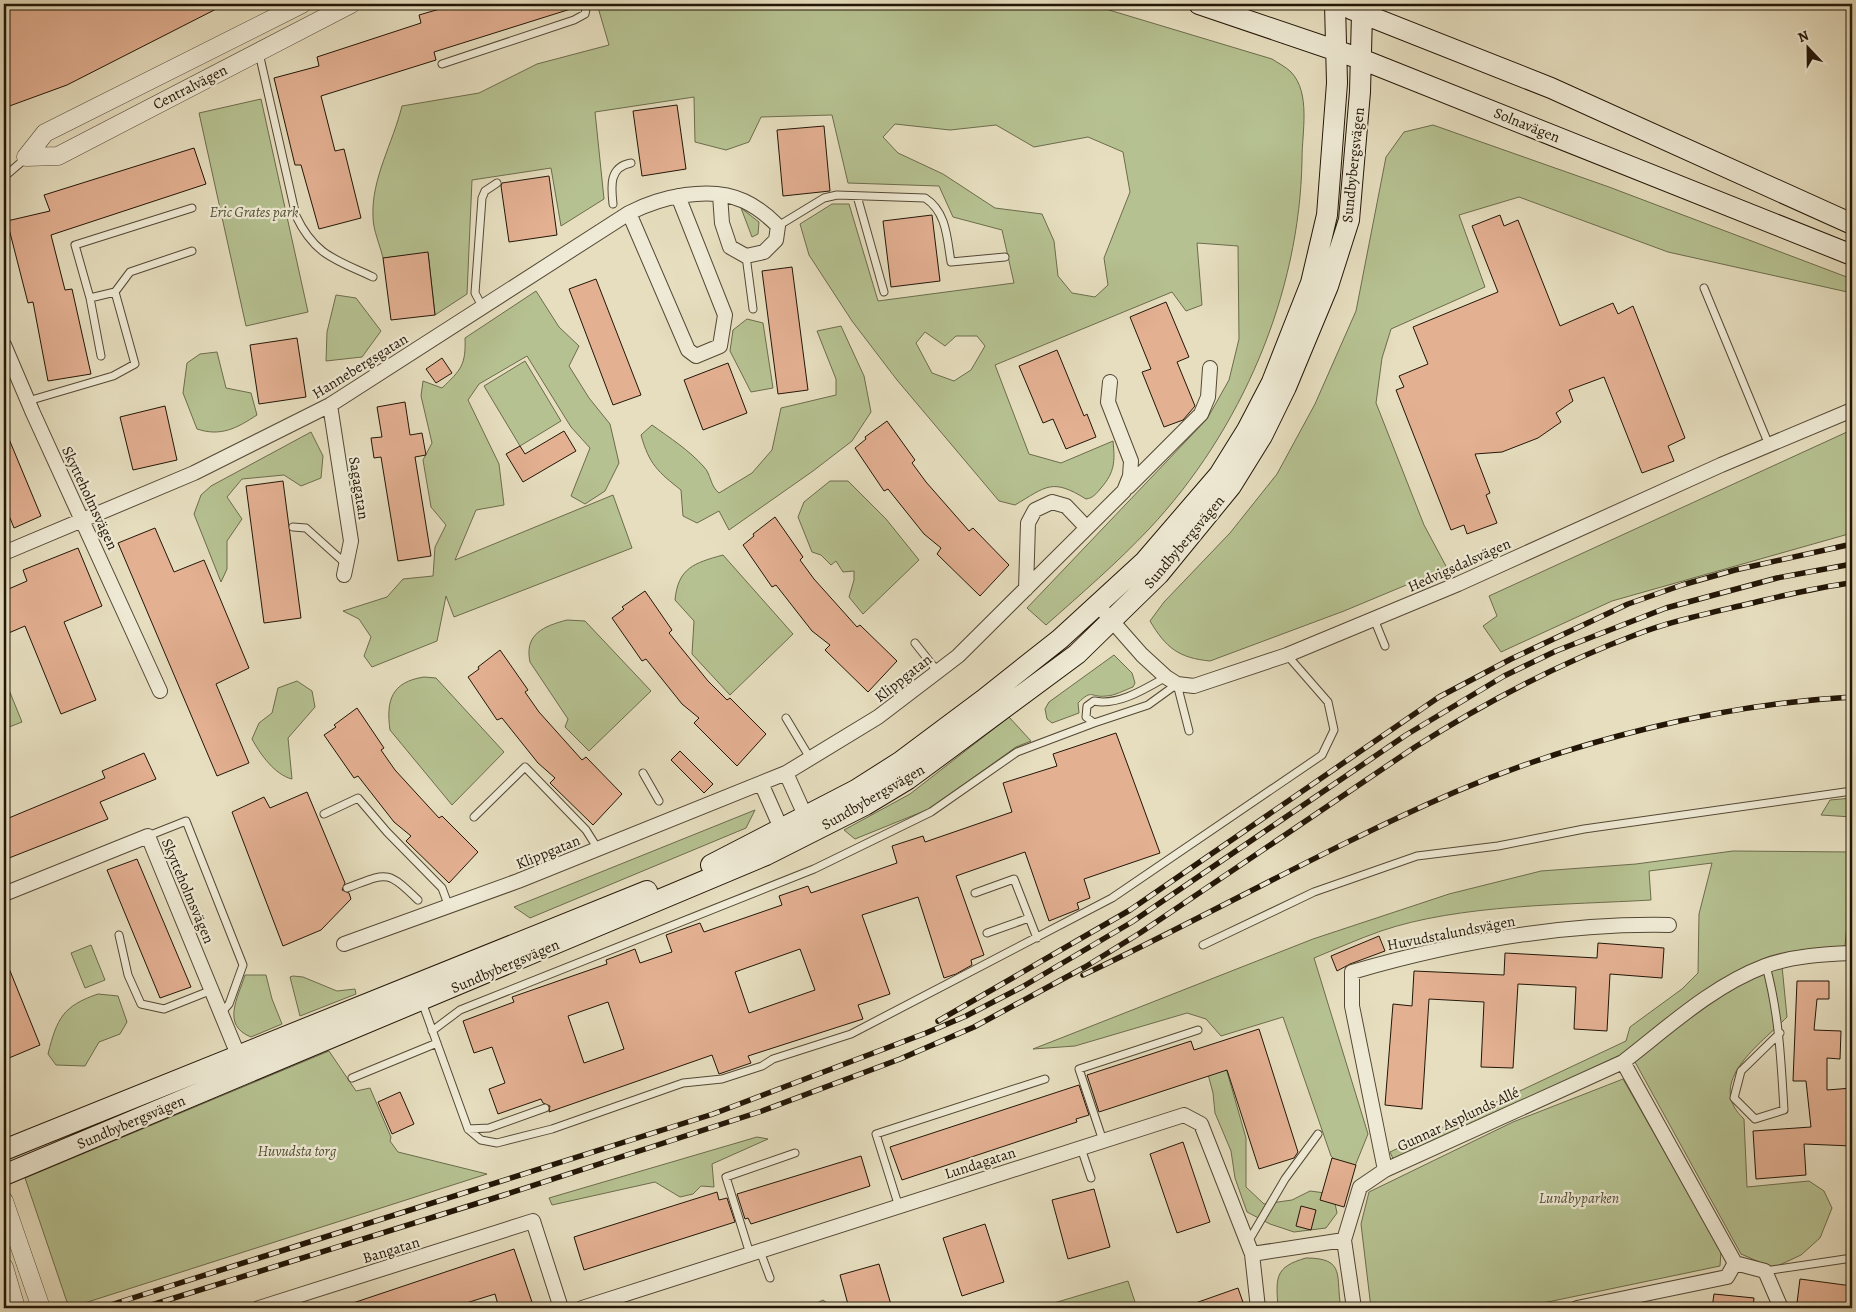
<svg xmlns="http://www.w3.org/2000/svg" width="1856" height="1312" font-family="Alegreya,serif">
<rect width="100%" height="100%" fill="#e6debf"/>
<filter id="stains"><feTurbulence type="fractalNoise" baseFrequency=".004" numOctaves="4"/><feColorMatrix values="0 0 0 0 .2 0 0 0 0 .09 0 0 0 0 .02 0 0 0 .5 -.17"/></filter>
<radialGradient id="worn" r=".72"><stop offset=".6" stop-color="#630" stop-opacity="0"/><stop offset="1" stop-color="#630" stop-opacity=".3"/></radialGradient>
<path fill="#b6c191" stroke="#6c6c4c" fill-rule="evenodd" d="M597 4H1089L1272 59C1278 63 1286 67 1291 72 1311 93 1302 132 1302 159 1300 294 1241 431 1149 529 1117 563 1081 594 1046 625L1027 608 1207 419 1229 380 1239 339 1238 246 1197 243 1202 305 1186 311 1172 292 995 365 1029 454 1061 463 1113 441C1115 461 1115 472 1101 488 1096 494 1093 498 1086 499 1052 478 1047 486 1015 505L999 501 897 380 852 321 809 255 800 224 832 204H849L878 301 1014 283 1002 230 953 217 939 186 848 183 832 115 761 117 749 142 726 150 695 142 694 97 595 112 604 199 561 226 551 168 472 180 467 294 435 315 428 253 383 258C380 245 373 230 373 217 371 179 393 143 402 106L479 93 537 64 609 45ZM895 124 950 130 996 125 1034 147 1088 137 1123 152 1130 192 1104 258 1108 285 1095 297 1072 293 1058 276 1054 241 1042 214 995 208 943 174 898 153 883 137ZM925 332 945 346 956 336H977L985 346 971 370 954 381 932 373 916 343Z
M261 99 308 312 246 326 199 113Z
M1433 125 1609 187 1852 279V293L1668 252 1519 197 1459 215 1485 287 1391 329 1382 358 1376 403 1424 525 1447 568 1344 611 1210 661C1179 658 1166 648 1150 621L1164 602 1230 533 1277 474 1315 404 1356 311 1386 157 1404 132Z
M741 208 759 222 758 234 752 237Z
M536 291 559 327 579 346 569 366 589 398 610 424 619 463 605 491 585 504 571 496 590 448 571 427 527 356 479 384 468 400 499 464 504 505 476 510 455 560 613 495 632 548 454 617 446 596 437 641 372 667 364 656 371 637 359 619 343 611 387 597 403 579 433 576 435 547 446 525 431 507 423 460 432 443 421 396 423 381 442 388C461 370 466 365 465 338Z
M336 295 356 298 381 331 362 357 326 361 327 332Z
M747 319 763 323 773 388 751 392 730 351 733 330Z
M841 326 864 376 871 412 852 441 813 471 729 530 719 511 697 523 683 516 681 490C658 472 649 464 641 435L652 425C670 438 689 450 704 467 711 474 710 486 719 493L752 473 772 450 781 408 836 395V379L817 331Z
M217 352 226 388 251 393 257 415C237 428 221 437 197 429L183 393 187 363 200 354Z
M525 361 561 421 520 446 484 386Z
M311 432 323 456 321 478 301 486 284 475 242 479 227 497 242 519 227 541V569L221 582 194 514 201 495 211 486Z
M1847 432 1852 444V533L1612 601 1501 652 1483 626 1497 616 1489 596Z
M830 481H848L886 519 919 560 863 614 849 597 854 580V571L843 572 836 561 831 565 821 555 812 552 798 517 804 502Z
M723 555 793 634 730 695 692 654 694 621 675 600C678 568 694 563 723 555Z
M567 620 585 621 651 691 589 751 565 727 568 719 530 662C524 634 544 626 567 620Z
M1114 655 1132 673 1135 683 1133 687C1125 690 1114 696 1106 696 1090 698 1093 688 1078 703L1079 713 1052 723 1047 719 1045 709 1049 702Z
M424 677 436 678 504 752 452 805 390 730C386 701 391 682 424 677Z
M297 681 312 691 315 707 288 738 292 779C275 775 260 754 252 739L259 723 272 713 278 688Z
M7 685 22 722 4 729V686Z
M1009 717 1031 741 1016 747 929 809 855 839 844 830 910 794Z
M1852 798V817L1821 815 1830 800Z
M755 810 746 828 530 918 514 907Z
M1733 851 1852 852V923L1847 924 1845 946 1781 956 1787 1017C1761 1044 1704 1082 1744 1119L1747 1187 1809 1181 1824 1191 1832 1208 1820 1238 1801 1255 1773 1268 1741 1254 1629 1051 1394 1161 1390 1152 1626 1041 1630 1027 1682 989 1698 973 1699 914 1712 863 1649 871 1651 900C1567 905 1460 904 1381 931 1358 939 1336 949 1314 958L1368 1134 1353 1171 1345 1172 1331 1156 1283 1017 1221 1036 1206 1019 1187 1013 1075 1046 1033 1049 1313 939 1449 894 1541 871 1636 864Z
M91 945 105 980 85 988 71 953Z
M245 975H266L272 999 282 1024 251 1037C221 1025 238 998 245 975Z
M293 976 303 977 337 991 355 989 356 994 300 1016 290 977Z
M98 994 118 996 127 1022 120 1034 99 1042 85 1066 56 1065 48 1054C57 1018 63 1006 98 994Z
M329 1051 356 1091 370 1088 391 1137 390 1141 398 1152 487 1174 69 1308 25 1178Z
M1224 1061 1246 1138V1187L1264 1204 1292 1200 1310 1191 1333 1194 1337 1213 1326 1228 1294 1232 1270 1224 1247 1212 1235 1178 1231 1151 1215 1113 1213 1093 1205 1063Z
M1623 1079 1721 1251 1720 1266 1519 1308H1371L1361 1224 1369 1192 1513 1122Z
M757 1137 768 1139 712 1164 714 1187 701 1186 693 1194 680 1197 655 1182 552 1205 549 1198Z
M1306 1258C1347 1258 1335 1277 1341 1308H1278C1276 1278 1274 1267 1306 1258Z
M1128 1281 1137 1308H1037Z
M823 1300 834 1308H806Z"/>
<path fill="#e3b092" stroke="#231607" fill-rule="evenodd" d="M4 4H226L67 85 4 108Z
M457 4H576L577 7 434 52 436 60 321 96 335 151 344 149 361 218 319 229 301 165H295L274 78 319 66 317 57 421 23 419 15Z
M677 105 686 169 642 176 633 111Z
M824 126 830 191 783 196 777 130Z
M194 148 206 184 51 235 65 290 72 289 91 374 48 381 33 302 28 303 7 221 50 211 44 195Z
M549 176 557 235 509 242 501 186 502 183Z
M932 215 940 281 891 287 883 221Z
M1500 215 1504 226 1518 220 1560 326 1613 303 1618 314 1633 306 1685 438 1668 446 1674 461 1642 473 1604 377 1569 390 1573 401 1556 413 1561 422 1538 438 1502 452 1475 454 1490 493 1486 495 1497 523 1467 534 1464 525 1451 530 1396 390 1404 387 1399 376 1428 364 1413 327 1498 292 1472 226Z
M428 252 435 315 391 320 383 258Z
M792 267 808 390 778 394 762 271Z
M596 279 641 395 613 405 569 289Z
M1166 302 1189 357 1177 362 1195 406 1183 420 1164 427 1142 372 1151 369 1130 317Z
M297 338 306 397 259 404 250 345Z
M1057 350 1084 416 1087 414 1096 437 1066 449 1053 419 1043 423 1019 366Z
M442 358 452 373 436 383 426 369Z
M728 363 747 413 703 430 684 380Z
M405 402 410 435 422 433 426 455 415 457 431 556 398 561 381 457 374 458 371 438 382 437 377 407Z
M165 406 177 460 133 470 120 417Z
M887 421 915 460 912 463 926 482 969 531 973 528 1009 565 980 596 937 554 941 548 924 534 888 489 884 491 855 448 866 439 865 437Z
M4 427 41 516 14 528 4 503Z
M564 431 576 451 523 482 506 454 520 446 525 454Z
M283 481 301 618 264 623 246 486Z
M775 517 803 557 800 560 814 579 857 627 860 625 897 661 868 692 825 650 830 645 812 631 776 585 772 587 743 545 754 536 753 534Z
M155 528 174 572 204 560 249 668 216 684 249 763 217 776 118 543Z
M78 548 102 606 64 622 96 700 61 714 25 626 4 635V591L27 581 23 570Z
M645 591 672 630 669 633 708 681 727 700 730 698 766 734 737 766 694 723 699 718 682 704 646 659 642 661 612 618 624 609 622 607Z
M500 650 528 690 525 692 539 712 582 760 586 757 622 794 593 825 550 783 555 778 538 763 502 718 497 720 468 677 479 669 478 667Z
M357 708 384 748 381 750 395 770 439 818 442 816 478 852 449 883 406 841 411 836 394 822 358 776 354 778 324 735 336 727 334 725Z
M1116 733 1160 853 1084 879 1090 898 1077 903 1079 909 1049 921 1025 852 956 876 984 955 971 960 972 965 956 974 944 978 918 897 862 915 890 994 858 1005 863 1019 748 1056 751 1063 719 1074 712 1055 549 1112 550 1106 543 1103 541 1099 498 1114 489 1089 505 1083 492 1047 474 1053 463 1021 514 1002 512 997 607 964 606 960 635 949 640 963 672 952 666 935 700 923 704 932 782 905 779 896 808 886 811 893 897 863 892 846 923 836 925 842 1012 812 1003 783 1057 766 1053 754ZM800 949 815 990 749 1013 735 972ZM608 1002 624 1049 584 1063 568 1016Z
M680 751 713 784 704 793 671 760Z
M144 753 156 779 100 802 108 819 4 860V820L105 778 102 771Z
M307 792 345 883 342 890 349 893 351 899 321 930 283 946 232 812 264 797 270 808Z
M137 859 191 987 160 998 107 870Z
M1379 936 1385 951 1350 964 1337 971 1331 956Z
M1598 943 1664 948 1662 978 1610 974 1607 1031 1574 1029 1576 987 1518 984 1513 1068 1481 1067 1484 1002 1429 999 1422 1109 1385 1105 1393 1004 1412 1006 1414 971 1504 975 1505 953 1597 958Z
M4 956 40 1045 9 1058 4 1045Z
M1797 981H1829V999H1817L1814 1030 1841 1031 1840 1059 1827 1058V1090L1852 1088V1146L1804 1144 1806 1175 1756 1179 1753 1131 1811 1127 1806 1081H1793Z
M1259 1029 1298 1152 1294 1158 1259 1169 1227 1070 1099 1112 1087 1075 1191 1041 1194 1050Z
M1079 1085 1089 1115 1076 1119 1077 1122 902 1180 890 1147Z
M400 1092 414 1124 392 1134 378 1102Z
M1183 1142 1210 1222 1177 1233 1150 1154Z
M861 1156 870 1186 751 1224 748 1218 745 1219 737 1194Z
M1332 1158 1356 1165 1344 1207 1320 1200Z
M1094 1189 1110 1247 1068 1259 1052 1200Z
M717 1192 719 1200 727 1198 735 1222 584 1270 574 1237Z
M1301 1206 1316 1210 1311 1230 1296 1226Z
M985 1224 1004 1282 962 1296 943 1238Z
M514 1249 534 1308H499L495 1294 450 1308H344V1306Z
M879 1264 892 1308H849L840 1275Z
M1800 1279 1852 1286V1308H1830L1797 1303Z
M1238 1288 1245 1308H1187V1306Z
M1714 1294 1754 1298 1753 1308H1712Z"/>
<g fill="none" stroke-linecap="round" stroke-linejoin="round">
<g stroke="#544835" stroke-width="9">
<path id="service" d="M259 53 296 216C315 256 337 260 373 277
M442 64 574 20 585 14 587 4
M4 177 26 158
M857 196 884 292
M613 204C611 186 609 167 631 163
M778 226 824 198 837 195 925 198C947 212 947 239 951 262L1005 257
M746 256 753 309
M1704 288 1769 445
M90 298 115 292
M483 308 475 293 482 198 485 191 497 183
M101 356 90 298 75 245 192 208
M28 401 113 376 135 364 115 292 130 272 192 251
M293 527 306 528 346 564
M1374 619 1385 646
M915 643 938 672
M1166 677C1145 689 1118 706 1094 701L1087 706 1086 717 1094 723 1148 705 1177 684 1189 731
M786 718 810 758
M643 773 659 801
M324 814 358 798 387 832 442 888 449 907
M474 817 525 767 586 830 598 849
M148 836 186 821 243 965 229 1004 221 1013
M347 888C387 873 386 869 418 900
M975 893 1014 879 1037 938
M987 933 1029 918
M119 935 128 975 141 1004 164 1009 212 990
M1203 945 1314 892 1417 856 1498 846 1584 829 1852 791
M1766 966C1779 1014 1781 1060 1784 1110L1755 1119 1734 1098 1741 1071 1780 1033
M422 1002 468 1129 481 1140 497 1143 552 1129 683 1083 722 1079 762 1066 773 1059 851 1034 1112 898 1322 755 1334 730 1328 702 1287 655
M432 1031 460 1010 814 869 931 812 1017 752 1094 723
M352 1078 437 1043
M468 1129 489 1128 545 1108
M1103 1141 1079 1069 1198 1030
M1081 1148 1091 1178
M899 1207 876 1134 1045 1079
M1248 1242 1285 1179 1318 1134
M760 1251 770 1278
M750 1254 726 1177 795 1153
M1765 1271 1852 1258"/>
</g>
<g stroke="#544835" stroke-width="16">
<path id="minor" d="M629 213 688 350 696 356 720 346 725 315 678 196
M4 345 33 413 160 691
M330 405 351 541 344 575
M1128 487 1201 414 1208 397 1210 368
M4 553 194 473 330 405 629 213C660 197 710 185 744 201 757 207 768 216 778 226L776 240 764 252 746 256 730 247 722 223 720 195
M1026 589 1028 523 1035 510 1052 502 1066 506 1086 527
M1098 605 1142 655 1166 677 1177 684 1194 686 1287 655 1458 584 1721 465 1852 410
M786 773 809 824
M761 783 784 835
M4 894 148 836 241 1062
M344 944 518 881 786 773 878 717 958 656 1124 491 1130 476 1131 461 1108 402 1110 382
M1623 1062C1667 1028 1712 986 1765 966 1792 956 1824 954 1852 953
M1385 1170 1352 1006V972C1455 942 1561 923 1669 925
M1344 1240 1360 1187 1385 1170 1623 1062 1735 1263 1765 1271 1781 1308
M1252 1254 1344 1240 1354 1308
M259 1308 533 1221 561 1308
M582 1308 1184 1115 1201 1124 1252 1254 1258 1308
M1577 1308 1727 1277 1735 1263"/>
</g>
<g stroke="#544835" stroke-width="19">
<path id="tertiary" d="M26 157 58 156 351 4
M26 157 45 133 302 4
M4 1201 41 1308
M4 1267 16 1308"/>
</g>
<g stroke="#231607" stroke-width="22">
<path id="secondary" d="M1199 4 1361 59 1852 255
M1351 9 1551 88 1852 224
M711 865 856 790 900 762 983 700 1060 639 1145 561 1219 475 1247 430 1272 382 1311 283 1327 215 1337 83 1335 4
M4 1150 647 891
M4 1175 766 855 865 805 908 779 1077 654 1159 574 1231 486 1262 436 1286 387 1328 286 1349 220 1360 92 1362 13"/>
</g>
<use href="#service" stroke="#efead5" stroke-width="7"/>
<use href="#minor" stroke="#efead5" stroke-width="14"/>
<use href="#tertiary" stroke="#efead5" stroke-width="18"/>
<use href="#secondary" stroke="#efead5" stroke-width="20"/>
<g stroke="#231607" stroke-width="5.5">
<path id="rail" d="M1083 975C1208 916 1328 847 1455 792 1574 741 1722 704 1852 697
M938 1021 1130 910 1439 697 1511 659 1628 604 1682 585 1735 570 1852 544
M101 1308 713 1114 926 1033 966 1016 1022 987 1132 922 1406 735 1504 676 1556 651 1666 608 1777 578 1852 564
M142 1308 504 1195 762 1111 900 1059 974 1027 1085 967 1140 933 1415 747C1484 703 1558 664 1635 635 1671 621 1710 613 1748 604 1782 596 1817 587 1852 583"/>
</g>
<use href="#rail" stroke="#efead5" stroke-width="4" stroke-dasharray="11" stroke-linecap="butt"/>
</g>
<g text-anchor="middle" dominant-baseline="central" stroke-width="4.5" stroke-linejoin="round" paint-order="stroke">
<g font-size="15" fill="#231607" stroke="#efead5">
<text transform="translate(190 87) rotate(-27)">Centralvägen</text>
<text transform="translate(1527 125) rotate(22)">Solnavägen</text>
<text transform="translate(1353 165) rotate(-84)">Sundbybergsvägen</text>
<text transform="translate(360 366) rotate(-32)">Hannebergsgatan</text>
<text transform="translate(359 488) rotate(81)">Sagagatan</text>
<text transform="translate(90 498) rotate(65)">Skytteholmsvägen</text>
<text transform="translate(1184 542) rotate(-50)">Sundbybergsvägen</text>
<text transform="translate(1459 565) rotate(-24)">Hedvigsdalsvägen</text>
<text transform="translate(903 678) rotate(-38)">Klippgatan</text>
<text transform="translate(873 797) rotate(-30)">Sundbybergsvägen</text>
<text transform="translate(548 852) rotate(-22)">Klippgatan</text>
<text transform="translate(188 891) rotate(67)">Skytteholmsvägen</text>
<text transform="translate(1451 933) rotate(-11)">Huvudstalundsvägen</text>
<text transform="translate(505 966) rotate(-23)">Sundbybergsvägen</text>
<text transform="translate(1458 1119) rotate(-25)">Gunnar Asplunds Allé</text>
<text transform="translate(131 1122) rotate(-23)">Sundbybergsvägen</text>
<text transform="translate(980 1163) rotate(-18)">Lundagatan</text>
<text transform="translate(391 1250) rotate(-17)">Bangatan</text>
</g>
<g font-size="15" font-style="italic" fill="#565237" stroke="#efead5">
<text x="254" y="212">Eric Grates park</text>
<text x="297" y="1151">Huvudsta torg</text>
<text x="1579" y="1198">Lundbyparken</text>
</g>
</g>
<rect width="1856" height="1312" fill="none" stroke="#e6debf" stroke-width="20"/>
<rect x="5" y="5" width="1846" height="1302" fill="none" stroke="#231607" stroke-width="2.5"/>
<rect x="10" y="10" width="1836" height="1292" fill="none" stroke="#231607"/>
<g transform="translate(1808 48) rotate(338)" stroke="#efead5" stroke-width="4" paint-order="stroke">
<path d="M0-4L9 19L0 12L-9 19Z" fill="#231607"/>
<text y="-8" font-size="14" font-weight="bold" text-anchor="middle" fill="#231607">N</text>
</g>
<rect width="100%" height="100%" filter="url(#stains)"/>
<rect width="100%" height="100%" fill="url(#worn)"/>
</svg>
